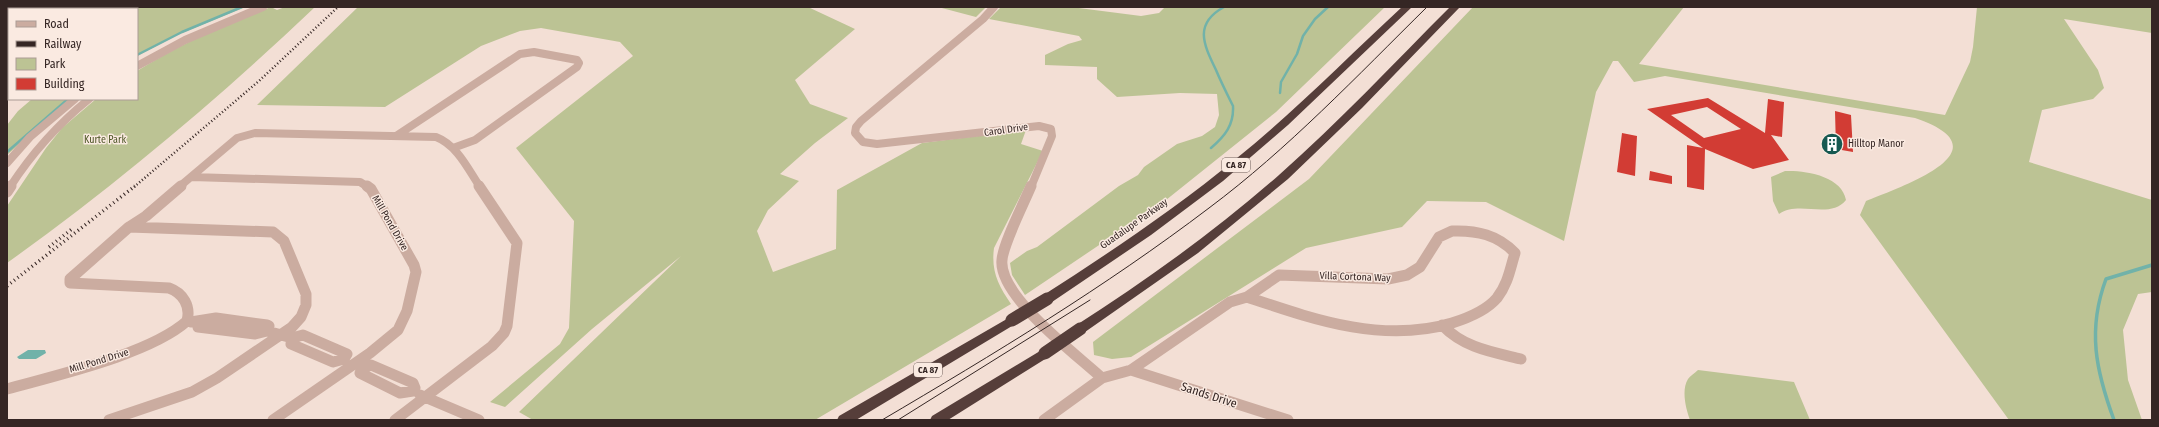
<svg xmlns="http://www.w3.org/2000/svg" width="2159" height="427" font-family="'Fira Sans Condensed',sans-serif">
<rect width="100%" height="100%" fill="#f3dfd5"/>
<path fill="#bcc394" d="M7 7H245L177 35 137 56V9H9V34H7Z
M271 7 277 10 285 7H315C218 99 116 185 7 263V206L46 148 62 128 96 99H137V71C179 45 224 24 271 7Z
M358 7H808L855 29 795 80 810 104 848 118 815 143 780 174 799 181 768 210 757 231 773 272 836 249 837 190 922 143 1026 130 1021 144 1043 151 994 248C991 271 998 285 1011 304L815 420H533L519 412 681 256 592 329 505 407 490 402 560 344 569 328 574 221 516 148 633 56 620 42 541 28 520 31 481 46 385 107 257 105Z
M938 7H986L976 17Z
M1001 7H1071L1141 16 1159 13 1165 7H1385L1276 112 1166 200 1025 295 1012 275 1010 263 1027 251 1037 247 1119 186 1138 175 1144 167 1177 144 1202 136 1215 127 1219 115 1217 94 1180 93 1117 97 1097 79V67L1045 65V55L1068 44 1082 40 1079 36 989 19Z
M1473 7H1684L1639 64 1945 115 1970 62 1973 47 1977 7H2152V33L2064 19 2098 70 2104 88 2093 99 2042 110 2029 162 2152 200V292L2138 294 2123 330 2128 380 2142 420H2009L1860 215 1866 201C1903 186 2009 150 1915 118L1665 76 1634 82 1618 61H1613L1596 92 1564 241 1486 202 1427 201 1402 227 1306 248 1131 357 1112 359 1094 355 1093 342 1309 179Z
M32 99H71L7 155V125L18 111Z
M1785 171C1805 170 1842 176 1846 200 1830 220 1799 200 1779 214L1773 201 1771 177Z
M1698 370 1794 382 1810 420H1690C1686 409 1681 390 1688 379 1690 376 1695 373 1698 370Z"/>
<path fill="#71b2a9" d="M28 350H45L46 353 36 359H19L17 357Z"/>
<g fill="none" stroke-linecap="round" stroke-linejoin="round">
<path stroke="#71b2a9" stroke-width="2.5" d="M137 55 182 32 242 7
M1280 93 1281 82 1297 54 1303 36 1315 19 1328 7
M1211 148C1225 136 1234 125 1233 106 1227 94 1221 82 1216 70 1204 45 1193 24 1224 7
M7 152 68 99"/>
<path stroke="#71b2a9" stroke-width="3.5" d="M2114 420C2096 371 2087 330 2106 279L2152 265"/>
</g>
<path fill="#d23c34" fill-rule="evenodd" d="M1708 98 1765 133 1768 99 1784 102 1782 137 1771 135 1789 160 1753 169 1705 149 1704 190 1687 187V145L1703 148 1647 109ZM1707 107 1741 129 1704 138 1671 115Z
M1835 111 1851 115 1853 152 1836 149Z
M1622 133 1637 136 1635 176 1617 172Z
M1650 171 1672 176V184L1649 180Z"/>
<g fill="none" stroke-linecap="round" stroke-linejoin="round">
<path stroke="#cbaca0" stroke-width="8" d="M994 7 983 19 861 121 856 127 855 133 863 142 877 144 1039 126 1051 129 1052 136 1031 187
M7 48 9 47
M137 66 185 40 263 7
M7 76 9 74
M396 136 520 54 534 52 577 60 579 63 577 67 475 140 453 148
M7 163 30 137 75 99
M192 177 360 182 368 187
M10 187C32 153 57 125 89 99
M179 187 237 138 255 133 436 137C457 145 468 169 480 187"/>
<path stroke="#cbaca0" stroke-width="11" d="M1031 186C1024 203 1003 244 1002 260 998 296 1076 354 1102 378
M7 192 11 186
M1452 231C1477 230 1498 235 1515 253 1510 269 1508 284 1497 298 1486 311 1468 318 1452 323 1382 344 1313 319 1247 297L1279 275 1388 279 1407 275 1420 267 1439 237Z
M191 322 216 318 267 325 269 326 267 331
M198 322V327L255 334 267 331 292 338
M1442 325C1464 348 1492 352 1521 359
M303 335 347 354 344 359 333 362 291 344 292 338Z
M371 365 413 383 415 388 413 391 400 393 360 373 364 368Z
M1131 370 1288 420
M7 389C57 375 150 354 187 321 191 306 183 293 169 288L70 283V279L129 227 146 216 181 186
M420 395 479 420
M109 420 192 392 217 378 292 327 301 317 306 305V294L284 241 273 232 129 227
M273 420 370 353 398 330 407 311 416 272 414 265 371 189 367 186
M395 420 492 346 504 333 507 326 517 243 479 186
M1044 420 1102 378 1131 370 1230 302 1247 297"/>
<path fill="#563e3a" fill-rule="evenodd" d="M1402 7H1412L1288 125 1223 181 1151 235 1052 302H1042L1040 299 1042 296C1109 253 1175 209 1237 158 1295 111 1347 58 1402 7Z
M1450 7H1460L1362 108 1288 179 1198 253 1085 332H1075L1073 329 1075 326C1147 280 1215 231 1279 175 1339 122 1394 63 1450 7Z
M1012 316 1017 317 1019 320 1017 323 856 420H837L839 416Z
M1045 348 1050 350 1052 353 1050 356 948 420H930L932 416Z"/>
<path stroke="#352624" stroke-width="1" d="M882 420C994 354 1105 287 1209 208 1288 149 1357 76 1427 7
M898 420 1090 300"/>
<path stroke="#352624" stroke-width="2.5" stroke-dasharray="1 2.5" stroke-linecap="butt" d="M134 187 259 81 338 7"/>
<path stroke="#352624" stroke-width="3.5" stroke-dasharray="1 3.5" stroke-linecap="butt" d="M49 247 72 229
M7 286 135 186"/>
<path stroke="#563e3a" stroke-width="13" d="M1012 320 1047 299
M1045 353 1080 329"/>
</g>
<defs>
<g id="building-disc" transform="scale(1.15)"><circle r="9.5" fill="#165951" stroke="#faeae1"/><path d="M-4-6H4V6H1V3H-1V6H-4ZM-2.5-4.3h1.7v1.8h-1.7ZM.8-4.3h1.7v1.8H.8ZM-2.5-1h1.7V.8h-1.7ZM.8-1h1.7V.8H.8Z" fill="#fff"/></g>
</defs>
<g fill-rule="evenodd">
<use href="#building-disc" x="1832" y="144"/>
</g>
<g text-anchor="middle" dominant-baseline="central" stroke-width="3" stroke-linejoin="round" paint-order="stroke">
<g fill="#faeae1" stroke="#70615d" stroke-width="1">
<rect x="1222" y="158" width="28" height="14" rx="3"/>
<rect x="914" y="363" width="28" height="14" rx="3"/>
</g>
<g font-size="9" font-weight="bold" fill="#352624">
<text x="1236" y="165">CA 87</text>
<text x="928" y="370">CA 87</text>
</g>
<g font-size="10" fill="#352624" stroke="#faeae1">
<text transform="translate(1006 130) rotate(-8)">Carol Drive</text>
<text transform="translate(390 223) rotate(60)">Mill Pond Drive</text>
<text transform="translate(1134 224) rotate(-35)">Guadalupe Parkway</text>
<text transform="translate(1355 277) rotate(2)">Villa Cortona Way</text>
<text transform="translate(99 361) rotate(-17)">Mill Pond Drive</text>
</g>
<g font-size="10" fill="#4d5526" stroke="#faeae1">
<text x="105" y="140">Kurte Park</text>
</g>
<g font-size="10" fill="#352624" stroke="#faeae1" text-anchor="start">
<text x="1848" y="144">Hilltop Manor</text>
</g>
<g font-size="12" fill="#352624" stroke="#faeae1">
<text transform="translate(1209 395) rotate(18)">Sands Drive</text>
</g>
</g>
<rect width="2159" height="427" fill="none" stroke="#352624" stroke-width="16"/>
<rect x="8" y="8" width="130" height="92" fill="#faeae1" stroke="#ab9c95"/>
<rect x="16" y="21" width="20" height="6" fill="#cbaca0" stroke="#ab9c95"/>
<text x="44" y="28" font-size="12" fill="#352624">Road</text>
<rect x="16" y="41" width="20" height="6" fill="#352624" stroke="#ab9c95"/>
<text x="44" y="48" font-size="12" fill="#352624">Railway</text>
<rect x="16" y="58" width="20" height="12" fill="#bcc394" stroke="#ab9c95"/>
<text x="44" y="68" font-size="12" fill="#352624">Park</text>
<rect x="16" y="78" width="20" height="12" fill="#d23c34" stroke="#ab9c95"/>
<text x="44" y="88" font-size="12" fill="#352624">Building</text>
</svg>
